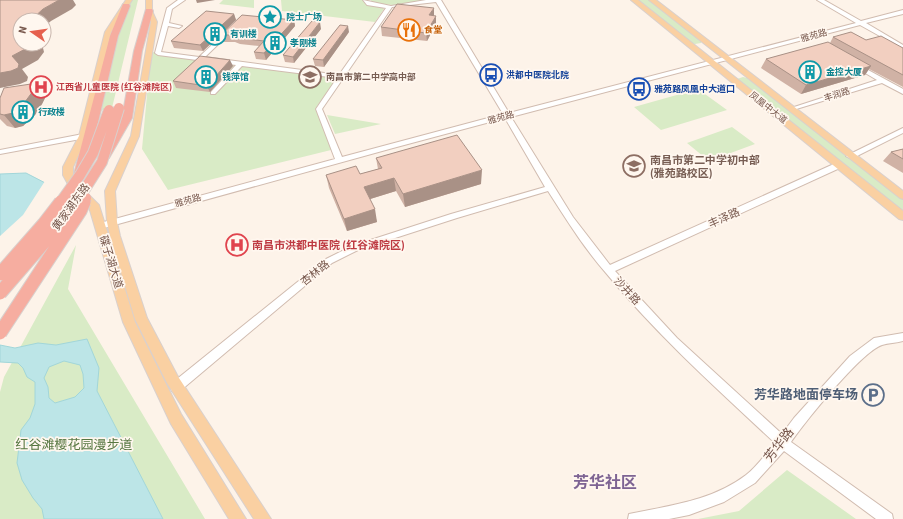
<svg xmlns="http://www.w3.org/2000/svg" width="903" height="519" font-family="'Source Sans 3','Noto Sans SC',sans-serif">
<rect width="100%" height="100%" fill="#fdf3e9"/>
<path fill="#d9ebc6" d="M132 0H138L112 108 99 111 122 20Z
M223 0H254V8L219 4Z
M281 0H364L367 5 382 7 384 9 375 22 282 11Z
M371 0H424L425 2 393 5 372 3Z
M638 0H649L701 41V43L695 44 691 43Z
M153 52 337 78 317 106 331 150 168 190 142 149 149 73Z
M743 77 747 78 903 199V213L738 81 737 79Z
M698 89 727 110 661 130 634 107Z
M327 115 381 124 335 134Z
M732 127 755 144 709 161 687 143Z
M76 245 68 289 205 519H0V392L4 377Z
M787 470 856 519H698L739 511Z"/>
<path fill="#bce5e7" stroke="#a2d6d9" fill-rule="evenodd" d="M26 173 55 188 0 283V174Z
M87 339 99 368 97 391 163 519H44L42 509 33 498 22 480 17 463 21 430 30 418 35 404V382L27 377 23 368 18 363 0 362V345L15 348 38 343 56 345ZM64 361 80 365 83 374 84 388 75 397 55 403 49 398 48 387 44 378 49 367Z"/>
<path fill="#fdf3e9" d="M45 181 57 187V189L0 285V236L23 215Z"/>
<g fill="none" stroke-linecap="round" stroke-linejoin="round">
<g stroke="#d1bcb0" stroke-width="2">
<path id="minor" d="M178 0H185L172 9 169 23 182 26 179 28 168 26 161 52 199 57 230 28 232 29V31L205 57 339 75 386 8 367 5 363 0 391 6 426 0H441L509 113 856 23 817 0H824L861 21 903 10V14L866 23 903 45V49L860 25 511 117 573 217 610 265 836 163H842V167L615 271 677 338 782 434 794 418 850 356 874 338 903 333V341C896 343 888 343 882 345 861 352 805 422 791 442L892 514 893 519H876L784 451 755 483 724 502 689 515 669 519H628L629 514 634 513C673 505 713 500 746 475 757 467 766 453 775 443 716 388 657 335 606 273 584 248 566 219 548 191L457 218 358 250 332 263 180 391 176 392 172 391 171 387 172 383 326 259 352 246 451 214 545 187 505 118 393 148 100 229 97 228 96 226 100 223 335 159 316 109 337 78 242 66 215 94H211V92L236 65 158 55 155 53 167 8ZM436 2 503 114 342 157 322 109 392 7Z
M857 64 903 89V94L882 83 793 110 791 111 788 109 877 80 855 67V65Z
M903 128V133L853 158H850L846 156Z
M83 134H86V138L0 154V150Z"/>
</g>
<g stroke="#d9d0cd" stroke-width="2">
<path id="major" d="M126 0H132L111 32 87 136 73 167V175L76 182 99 205 135 322 181 414 246 519H229L171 424 123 322 89 207 69 186 63 175V167L79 136 105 32Z
M146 0H152V11L157 22 139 136 115 191 117 222 120 236 147 318 177 375 271 519H254L167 383 135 319 110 236 107 222 105 191 131 136 151 22 146 11Z
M631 0H638L903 211V220L899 219Z
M649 0H656L903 191V199L900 198Z"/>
</g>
<g stroke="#d9d0cd" stroke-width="2">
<path id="highway" d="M123 4H129L130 6 118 36 86 174 84 177H76L74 174 110 36Z
M146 9H152L153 11 142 51 132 118 109 158H101L100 156 122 118 134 51Z"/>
</g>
<use href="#minor" fill="#fff" fill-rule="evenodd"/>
<use href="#major" fill="#fad0a2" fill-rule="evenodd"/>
<use href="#highway" fill="#f6ada0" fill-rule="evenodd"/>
<g stroke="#d9d0cd" stroke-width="12" stroke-linecap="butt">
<path id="highway-bridge-far1" d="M60 203 80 175 93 153 109 110
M76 203 102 162 119 108
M84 203 86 198"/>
</g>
<g stroke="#d9d0cd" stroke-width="15" stroke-linecap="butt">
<path id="highway-bridge" d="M0 274 44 224 61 202
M0 293 52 233 77 202
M0 333 80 211 84 202"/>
</g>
<use href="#highway-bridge-far1" stroke="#f6ada0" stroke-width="10"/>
<use href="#highway-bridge" stroke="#f6ada0" stroke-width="13"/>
</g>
<path fill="#d0b2a5" d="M234 14 236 20 203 51 174 48 171 41Z
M294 20 295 26 266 60 256 59 254 52 259 46 240 44 235 42H223L221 35Z
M436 24 427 41 382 36 381 27Z
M321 29 294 63 285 62 283 55Z
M349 32 324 67 315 66 313 59Z
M833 37 866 40 903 48V87L869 69 865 75 801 94 761 68 766 59 830 43Z
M233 66 210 92 176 88 173 81Z
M0 98H45L42 104 35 115 23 126 15 128 7 126 0 119Z
M903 149V173L883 161 891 152Z
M376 158 481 184 405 207 396 191 370 199 377 222 347 231 329 188 326 175 360 174 378 169Z"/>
<path fill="#a99186" d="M59 0H73L76 5 72 9 51 21 44 27V20H31L43 9Z
M196 0H215L197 3Z
M434 8V16L429 15Z
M234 14 236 20 203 51 200 45Z
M436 16V24L427 41 426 33Z
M294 20 295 26 266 60 264 53Z
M320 22 321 29 294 63 293 57Z
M348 26 349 32 324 67 323 60Z
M32 44H41L43 48 44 52 38 60 22 69 28 77 27 81 20 84 0 88V73L12 56Z
M230 60 233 66 210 92 207 86Z
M871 66 865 75 801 94 806 85Z
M36 85 45 98 42 104 35 115 23 126 15 128 4 115Z
M482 170 481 184 405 207 403 194Z
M394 178 396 191 367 200 364 187Z
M375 209 377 222 347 231 344 219Z"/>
<path fill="#f2cfc0" stroke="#a99186" d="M0 0H59L43 9 31 20H20V44H32L29 47 12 56 19 64 18 68 11 71 0 73Z
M397 4 434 8 429 15 436 16 426 33 381 27Z
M206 11 234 14 200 45 171 41Z
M242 15 294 20 264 53 254 52 264 41 238 38 233 35H221Z
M312 21 320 22 293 57 283 55Z
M340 25 348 26 323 60 313 59Z
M851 32 866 40 881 36 903 48V75L833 37Z
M828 42 871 66 806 85 766 59Z
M200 56 230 60 207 86 173 81Z
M31 84 36 85 33 91 25 102 13 113 4 115 0 114V98L4 88Z
M457 135 482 170 403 194 394 178 364 187 375 209 344 219 326 175 356 166 360 174 382 168 376 158Z
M903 149V159L891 152Z"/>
<defs>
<g id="sight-ring" transform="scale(1.15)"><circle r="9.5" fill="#fff7ef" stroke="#0f9aa8" stroke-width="1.5"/><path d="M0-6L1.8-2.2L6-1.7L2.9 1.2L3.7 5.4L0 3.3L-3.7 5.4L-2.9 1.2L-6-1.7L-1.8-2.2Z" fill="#0f9aa8"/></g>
<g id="restaurant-ring" transform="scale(1.15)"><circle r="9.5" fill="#fff7ef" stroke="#e8710a" stroke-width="1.5"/><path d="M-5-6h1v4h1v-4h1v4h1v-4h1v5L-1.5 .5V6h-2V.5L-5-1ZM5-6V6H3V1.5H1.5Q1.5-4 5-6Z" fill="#e8710a"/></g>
<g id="building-ring" transform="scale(1.15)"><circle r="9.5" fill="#fff7ef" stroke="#0f9aa8" stroke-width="1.5"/><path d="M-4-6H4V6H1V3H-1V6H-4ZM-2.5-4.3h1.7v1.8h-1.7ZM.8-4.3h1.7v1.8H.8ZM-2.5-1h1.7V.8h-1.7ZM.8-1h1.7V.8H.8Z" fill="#0f9aa8"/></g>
<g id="bus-ring" transform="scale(1.15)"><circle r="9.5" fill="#fff7ef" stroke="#1a4fb4" stroke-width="1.5"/><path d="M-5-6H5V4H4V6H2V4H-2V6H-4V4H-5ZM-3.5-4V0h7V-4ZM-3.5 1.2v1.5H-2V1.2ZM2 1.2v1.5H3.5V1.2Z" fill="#1a4fb4"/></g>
<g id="school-ring" transform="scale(1.15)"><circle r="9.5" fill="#fff7ef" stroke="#8d6e63" stroke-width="1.5"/><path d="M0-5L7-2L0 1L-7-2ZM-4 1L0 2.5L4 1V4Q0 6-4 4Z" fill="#8d6e63"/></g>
<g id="hospital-ring" transform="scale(1.15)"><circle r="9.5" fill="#fff7ef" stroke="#e0444e" stroke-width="1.5"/><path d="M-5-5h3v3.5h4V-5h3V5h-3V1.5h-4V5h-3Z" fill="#e0444e"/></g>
<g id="parking-ring" transform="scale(1.15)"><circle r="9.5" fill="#fff7ef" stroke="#5c6f8a" stroke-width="1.5"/><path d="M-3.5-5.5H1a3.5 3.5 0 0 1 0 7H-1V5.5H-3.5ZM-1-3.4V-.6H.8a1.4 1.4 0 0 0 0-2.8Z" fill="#5c6f8a"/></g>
</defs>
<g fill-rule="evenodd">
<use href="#sight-ring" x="270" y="17"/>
<use href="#restaurant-ring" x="409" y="30"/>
<use href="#building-ring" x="215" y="34"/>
<use href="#building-ring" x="275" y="43"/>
<use href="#building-ring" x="810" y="72"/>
<use href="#bus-ring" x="491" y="75"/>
<use href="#building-ring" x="206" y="77"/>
<use href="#school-ring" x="310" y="77"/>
<use href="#hospital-ring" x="41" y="87"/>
<use href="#bus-ring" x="639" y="89"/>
<use href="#building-ring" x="23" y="112"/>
<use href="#school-ring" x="634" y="166"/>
<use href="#hospital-ring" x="237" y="245"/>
<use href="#parking-ring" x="873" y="395"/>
</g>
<g text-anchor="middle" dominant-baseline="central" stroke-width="3.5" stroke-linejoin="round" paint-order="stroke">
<g font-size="9" font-weight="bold" fill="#0d838f" stroke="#fff7ef" text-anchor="start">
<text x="286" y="17">院士广场</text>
<text x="230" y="34">有训楼</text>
<text x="290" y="43">孝刚楼</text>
<text x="826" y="72">金控大厦</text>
<text x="222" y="77">钱萍馆</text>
<text x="38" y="112">行政楼</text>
</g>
<g font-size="9" font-weight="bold" fill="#c56008" stroke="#fff7ef" text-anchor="start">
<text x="424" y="30">食堂</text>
</g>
<g font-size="9" fill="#77574c" stroke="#fff7ef">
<text transform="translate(814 36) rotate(-15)">雅苑路</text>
<text transform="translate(837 95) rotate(-18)">丰润路</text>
<text transform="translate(768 108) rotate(38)">凤凰中大道</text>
<text transform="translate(501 118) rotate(-15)">雅苑路</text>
<text transform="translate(188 201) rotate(-15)">雅苑路</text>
</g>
<g font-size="9" font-weight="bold" fill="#164399" stroke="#fff7ef" text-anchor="start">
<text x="506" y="75">洪都中医院北院</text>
<text x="654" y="89">雅苑路凤凰中大道口</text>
</g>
<g font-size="9" font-weight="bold" fill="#785e54" stroke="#fff7ef" text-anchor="start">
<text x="326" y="77">南昌市第二中学高中部</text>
</g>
<g font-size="9" font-weight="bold" fill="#be3a42" stroke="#fff7ef" text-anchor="start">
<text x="56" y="87">江西省儿童医院 (红谷滩院区)</text>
</g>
<g font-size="11" font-weight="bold" fill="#785e54" stroke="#fff7ef" text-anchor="start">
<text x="650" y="160">南昌市第二中学初中部<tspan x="650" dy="13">(雅苑路校区)</tspan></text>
</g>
<g font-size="11" fill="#77574c" stroke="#fff7ef">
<text transform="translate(71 207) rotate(-54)">黄家湖东路</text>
<text transform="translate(724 218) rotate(-24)">丰泽路</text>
<text transform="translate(111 262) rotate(73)">碟子湖大道</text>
<text transform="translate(315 273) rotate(-38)">杏林路</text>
<text transform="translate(627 291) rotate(47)">沙井路</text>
</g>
<g font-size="11" font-weight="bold" fill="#be3a42" stroke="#fff7ef" text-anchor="start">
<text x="252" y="245">南昌市洪都中医院 (红谷滩院区)</text>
</g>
<g font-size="13" font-weight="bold" fill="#4e5e75" stroke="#fff7ef" text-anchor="end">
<text x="858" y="395">芳华路地面停车场</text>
</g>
<g font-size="13" fill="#577741" stroke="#fff7ef">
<text x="74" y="445">红谷滩樱花园漫步道</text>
</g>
<g font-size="13" fill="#77574c" stroke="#fff7ef">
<text transform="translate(779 445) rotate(-52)">芳华路</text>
</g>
<g font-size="16" font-weight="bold" fill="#7e6493" stroke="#fff7ef">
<text x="605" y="483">芳华社区</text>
</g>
</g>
<g transform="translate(32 32) rotate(283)"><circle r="19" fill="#fff7ef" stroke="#c9b7ae"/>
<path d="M0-3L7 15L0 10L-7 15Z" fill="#e6604e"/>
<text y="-6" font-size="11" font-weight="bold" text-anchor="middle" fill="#77574c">N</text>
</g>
</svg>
